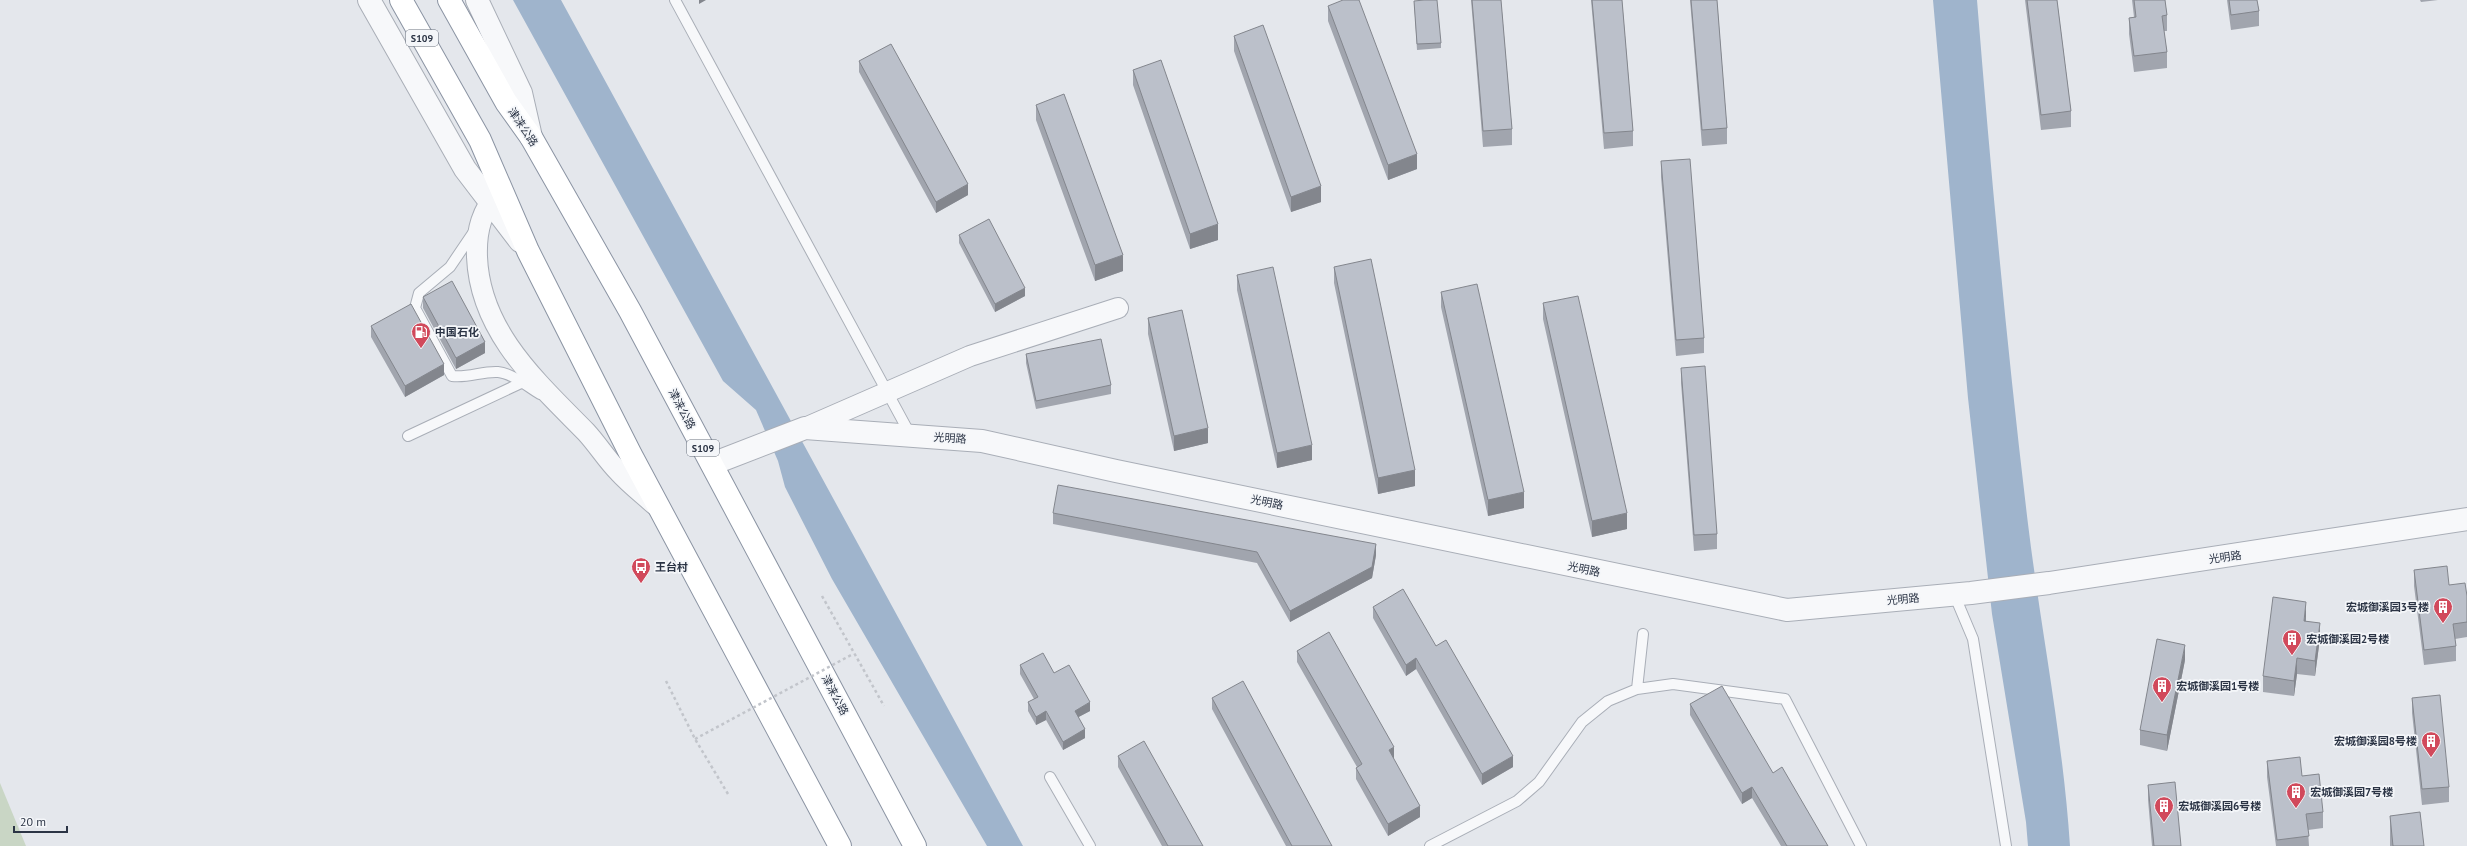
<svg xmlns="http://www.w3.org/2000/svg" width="2467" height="846" font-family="'PT Sans','Noto Sans SC',sans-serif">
<rect width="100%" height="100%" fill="#e4e7ec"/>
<path fill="#c9d6c5" d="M0 783 26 846H0Z"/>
<path fill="#9fb4cc" d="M513 0H561L1023 846H987L832 579 785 487 778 461 756 410 723 381Z
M1933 0H1977C1991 175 2007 349 2028 524 2041 631 2063 738 2070 846H2028L2026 822 1992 614 1968 398Z"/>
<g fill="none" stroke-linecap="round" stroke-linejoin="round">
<g stroke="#a9aeb7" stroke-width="12">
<path id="service" d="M675 0 911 436
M475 230 450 267 419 293 415 308 452 376C469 378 482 371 498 372 512 373 528 387 540 394
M408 436 521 383
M1954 594 1973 639 2006 846
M1637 689 1643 634
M1050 777 1090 846
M1430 846 1517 801 1539 782 1582 722 1608 701 1637 689 1673 684 1785 699 1861 846"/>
</g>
<g stroke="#a9aeb7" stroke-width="22">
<path id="minor" d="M499 190C482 211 476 229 477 257 480 332 537 382 586 432 598 445 607 460 619 472 630 484 643 494 655 505
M805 428 970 356 1118 308"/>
</g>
<g stroke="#a9aeb7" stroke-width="24">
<path id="tertiary" d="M369 0 465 169 520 241
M477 0 521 93 531 137
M712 464 805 428 982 441 1116 471 1787 610 1971 593 2049 583 2467 519"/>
</g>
<g stroke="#8b94a3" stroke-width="24">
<path id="trunk" d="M401 0 480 140 528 251 631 455 840 846
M449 0 506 102 531 137 630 311 915 846"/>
</g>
<path stroke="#c2c5cb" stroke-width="2.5" stroke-dasharray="3 3" stroke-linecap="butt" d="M822 596 884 706
M666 681 695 739 728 794"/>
<use href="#service" stroke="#f7f8fa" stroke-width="10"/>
<use href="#minor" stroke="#f7f8fa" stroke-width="20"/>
<use href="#tertiary" stroke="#f7f8fa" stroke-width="22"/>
<use href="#trunk" stroke="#fff" stroke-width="22"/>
<path stroke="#c2c5cb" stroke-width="2.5" stroke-dasharray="3 3" stroke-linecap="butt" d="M695 739 853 654"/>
</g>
<path fill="#a1a5ae" d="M1471 0H1501L1512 129V145L1483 147Z
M1591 0H1622L1633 131V146L1604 149Z
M1690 0H1717L1727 128V144L1702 146Z
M2025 0H2057L2071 111V127L2041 130Z
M2132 0H2165L2167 15V31H2164L2167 52V68L2134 72 2129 34V18L2134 17Z
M2227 0H2257L2259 11V26L2231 30Z
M2420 0H2438L2421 2Z
M1414 1 1441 43V48L1417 50Z
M1328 6 1417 169 1388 180 1328 21Z
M1234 36 1321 202 1291 212 1234 51Z
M859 61 968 195 936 213 859 72Z
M1133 70 1218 240 1190 249 1133 85Z
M1036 105 1123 271 1095 281 1036 120Z
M1661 161 1704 338V353L1676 356 1661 177Z
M959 235 1025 296 995 312 959 243Z
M1334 267 1415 486 1378 494 1334 283Z
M1237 275 1312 460 1277 468 1237 290Z
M1441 292 1524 508 1488 516 1441 307Z
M423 297 485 353 456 369 423 308Z
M1543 303 1627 529 1592 537 1543 319Z
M1148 318 1208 443 1174 451 1148 334Z
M371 326 444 375 405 397 371 337Z
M1026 354 1111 385V394L1036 409 1026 363Z
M1681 368 1717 534V549L1694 551 1681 383Z
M1053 513 1376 555 1372 578 1290 622 1257 563 1053 524Z
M2414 570 2449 585 2467 596V637L2455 639 2456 646V661L2424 665 2414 586Z
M1373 607 1436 646 1513 767 1482 785 1416 669 1406 676 1373 618Z
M2306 617V621L2320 638 2315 676 2297 674 2294 696 2263 692V676Z
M1297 651 1394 758H1393L1420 817 1388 836 1356 779V768L1357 767 1297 662Z
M2185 660 2167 751 2140 745V730Z
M1020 665 1054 673 1090 711 1078 717 1085 738 1063 750 1046 720 1036 725 1028 711V702L1034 699 1020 674Z
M1212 698 1332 846H1286L1212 709Z
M2412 698 2449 787V802L2422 805 2412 713Z
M1690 704 1773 773 1828 846H1781L1752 798 1742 804 1690 715Z
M1118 756 1203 846H1162L1118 767Z
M2267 761 2302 776 2323 812V828L2308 830 2309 846H2276L2267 777Z
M2148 785 2181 846H2152L2148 800Z
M2390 816 2424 846H2390Z"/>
<path fill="#83868d" d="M699 0H706L699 4Z
M1417 154V169L1388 180V165Z
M968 184V195L936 213V202Z
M1321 186V202L1291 212V197Z
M1218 224V240L1190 249V234Z
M1123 255V271L1095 281V265Z
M1025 288V296L995 312V304Z
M485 342V353L456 369V358Z
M444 364V375L405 397V386Z
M1208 428V443L1174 451V436Z
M1312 445V460L1277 468V453Z
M1415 470V486L1378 494V478Z
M1524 492V508L1488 516V500Z
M1627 513V529L1592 537V521Z
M1376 544V555L1372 578 1290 622V611Z
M2306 602V617L2304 636V621Z
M2320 623V638L2315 676V661Z
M2185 645V660L2167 751V735Z
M1416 658V669L1406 676V665Z
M2297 658V674L2294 696V681Z
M1090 702V711L1075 719V711Z
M1046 711V720L1036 725V717Z
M1085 729V738L1063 750V742Z
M1394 747V758L1389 761V750Z
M1513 756V767L1482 785V774Z
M1752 787V798L1742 804V793Z
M1420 806V817L1388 836V824Z"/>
<path fill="#bbc0ca" stroke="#83868d" d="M1343 0H1359L1417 154 1388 165 1328 6Z
M1424 0H1437L1441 43 1417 44 1414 1Z
M1472 0H1501L1512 129 1483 131Z
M1592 0H1622L1633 131 1604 133Z
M1691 0H1717L1727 128 1702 130Z
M2027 0H2057L2071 111 2041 115Z
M2134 0H2165L2167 15 2162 16 2167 52 2134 56 2129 18 2136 17Z
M2229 0H2257L2259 11 2231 15Z
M1263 25 1321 186 1291 197 1234 36Z
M891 44 968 184 936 202 859 61Z
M1161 60 1218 224 1190 234 1133 70Z
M1064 94 1123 255 1095 265 1036 105Z
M1690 159 1704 338 1676 340 1661 161Z
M989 219 1025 288 995 304 959 235Z
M1371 259 1415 470 1378 478 1334 267Z
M1273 267 1312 445 1277 453 1237 275Z
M452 281 485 342 456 358 423 297Z
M1477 284 1524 492 1488 500 1441 292Z
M1578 296 1627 513 1592 521 1543 303Z
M411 304 444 364 405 386 371 326Z
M1182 310 1208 428 1174 436 1148 318Z
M1101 339 1111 385 1036 401 1026 354Z
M1705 366 1717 534 1694 535 1681 368Z
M1058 485 1376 544 1372 567 1290 611 1257 552 1053 513Z
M2447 566 2449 585 2465 583 2467 596V622L2453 624 2456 646 2424 650 2414 570Z
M1403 589 1436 646 1446 640 1513 756 1482 774 1416 658 1406 665 1373 607Z
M2273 597 2306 602 2304 621 2320 623 2315 661 2297 658 2294 681 2263 676Z
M1329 632 1394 747 1389 750 1420 806 1388 824 1356 768 1362 764 1297 651Z
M2157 639 2185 645 2167 735 2140 730Z
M1043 653 1054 673 1069 665 1090 702 1075 711 1085 729 1063 742 1046 711 1036 717 1028 702 1038 697 1020 665Z
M1243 681 1332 846H1292L1212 698Z
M1722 686 1773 773 1782 767 1828 846H1787L1752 787 1742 793 1690 704Z
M2440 695 2449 787 2422 789 2412 698Z
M1144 741 1203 846H1168L1118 756Z
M2300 757 2302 776 2319 774 2323 812 2306 814 2309 836 2277 840 2267 761Z
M2175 782 2181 846H2154L2148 785Z
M2420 812 2424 846H2393L2390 816Z"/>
<defs>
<g id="fuel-pin" transform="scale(1)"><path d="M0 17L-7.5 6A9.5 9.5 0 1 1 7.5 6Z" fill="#d1495b" stroke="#f4f6f9"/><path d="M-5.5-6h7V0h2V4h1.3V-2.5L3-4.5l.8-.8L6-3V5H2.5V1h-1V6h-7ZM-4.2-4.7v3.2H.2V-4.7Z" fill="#fff"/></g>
<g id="bus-pin" transform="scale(1)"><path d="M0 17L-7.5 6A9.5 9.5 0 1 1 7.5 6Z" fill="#d1495b" stroke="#f4f6f9"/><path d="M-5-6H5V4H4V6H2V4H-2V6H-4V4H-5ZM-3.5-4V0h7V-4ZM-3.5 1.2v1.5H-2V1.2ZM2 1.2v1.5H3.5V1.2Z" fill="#fff"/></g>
<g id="building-pin" transform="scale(1)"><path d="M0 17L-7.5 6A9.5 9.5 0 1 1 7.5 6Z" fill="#d1495b" stroke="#f4f6f9"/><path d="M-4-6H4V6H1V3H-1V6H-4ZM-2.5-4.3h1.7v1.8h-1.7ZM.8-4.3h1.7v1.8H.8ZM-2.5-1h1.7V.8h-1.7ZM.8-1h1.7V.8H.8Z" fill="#fff"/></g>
</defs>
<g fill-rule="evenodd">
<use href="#fuel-pin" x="421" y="332"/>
<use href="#bus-pin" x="641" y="567"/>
<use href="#building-pin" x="2443" y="607"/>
<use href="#building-pin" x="2292" y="639"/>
<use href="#building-pin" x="2162" y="686"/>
<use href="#building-pin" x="2431" y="741"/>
<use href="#building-pin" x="2296" y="792"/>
<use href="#building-pin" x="2164" y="806"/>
</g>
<g text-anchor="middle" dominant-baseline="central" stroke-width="3.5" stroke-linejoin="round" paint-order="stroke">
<g fill="#f4f6f9" stroke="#676e7b" stroke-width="1">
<rect x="406" y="30" width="32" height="16" rx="3"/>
<rect x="687" y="440" width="32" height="16" rx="3"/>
</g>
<g font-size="10" font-weight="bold" fill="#2b3445">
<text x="422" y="38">S109</text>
<text x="703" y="448">S109</text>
</g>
<g font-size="11" fill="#2b3445" stroke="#f4f6f9">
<text transform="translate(523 127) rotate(56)">津涞公路</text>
<text transform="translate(682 409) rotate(62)">津涞公路</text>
<text transform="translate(950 438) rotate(4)">光明路</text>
<text transform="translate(1267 502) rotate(12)">光明路</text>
<text transform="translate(2225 557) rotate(-8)">光明路</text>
<text transform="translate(1584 569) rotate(12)">光明路</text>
<text transform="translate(1903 599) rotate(-5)">光明路</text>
<text transform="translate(835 695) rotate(62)">津涞公路</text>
</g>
<g font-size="11" font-weight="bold" fill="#2b3445" stroke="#f4f6f9" text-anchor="start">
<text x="435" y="332">中国石化</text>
<text x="655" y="567">王台村</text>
<text x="2429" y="607" text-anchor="end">宏城御溪园3号楼</text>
<text x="2306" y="639">宏城御溪园2号楼</text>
<text x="2176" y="686">宏城御溪园1号楼</text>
<text x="2417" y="741" text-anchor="end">宏城御溪园8号楼</text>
<text x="2310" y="792">宏城御溪园7号楼</text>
<text x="2178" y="806">宏城御溪园6号楼</text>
</g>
</g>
<path d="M14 826v6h53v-6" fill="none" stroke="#2b3445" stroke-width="2"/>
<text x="20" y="826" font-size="12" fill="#2b3445" stroke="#f4f6f9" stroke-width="3" paint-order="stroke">20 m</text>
</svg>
